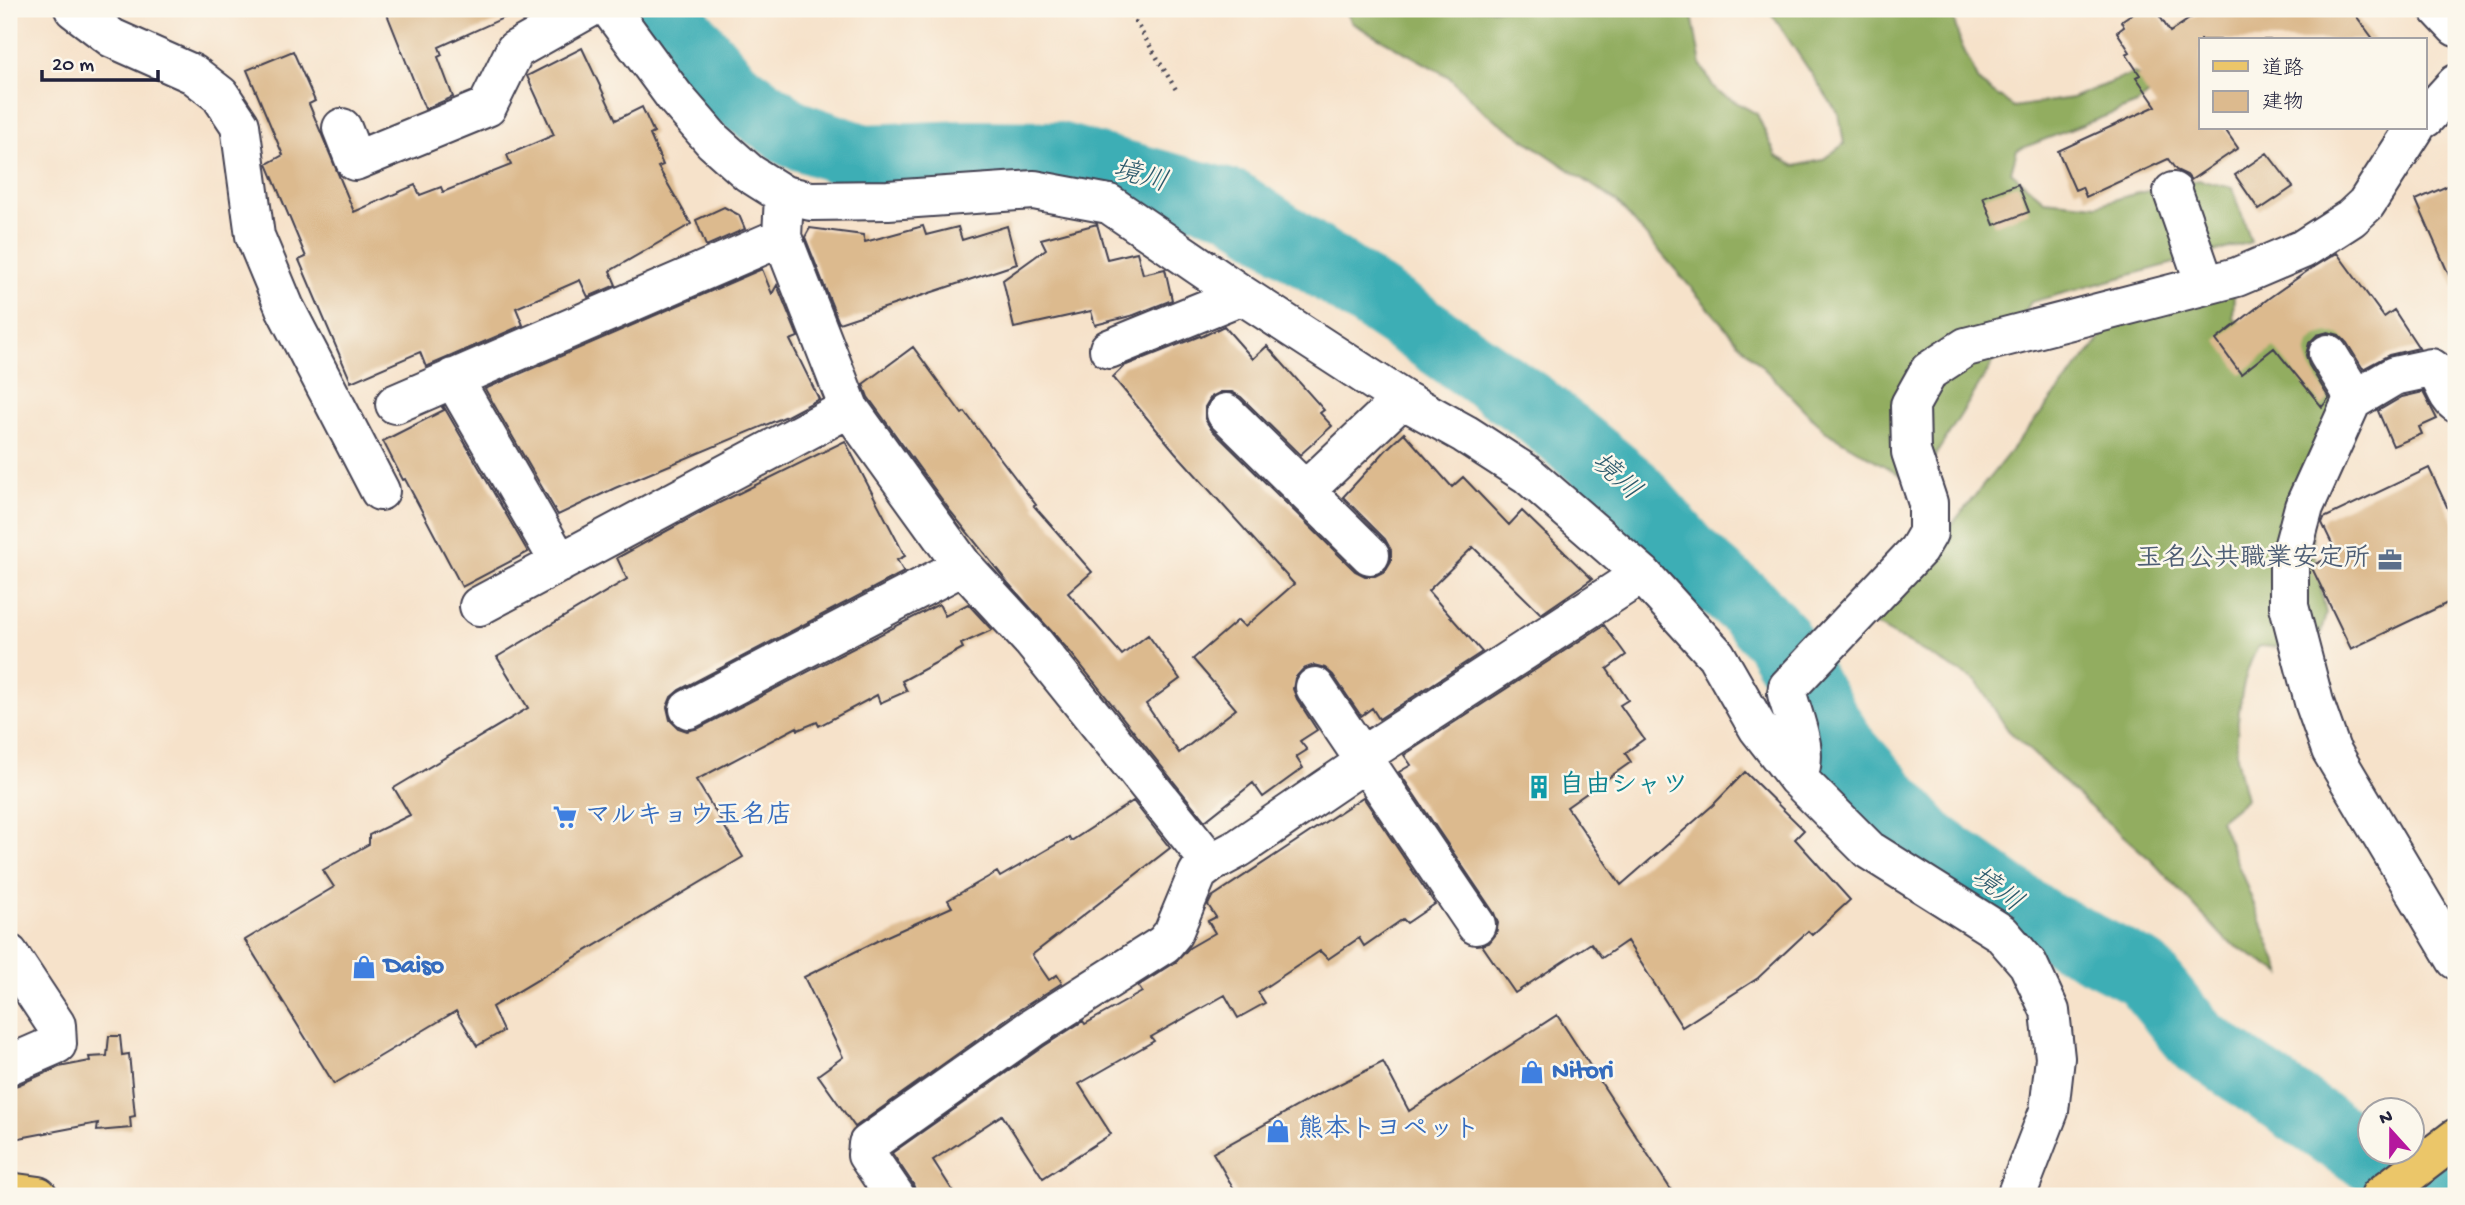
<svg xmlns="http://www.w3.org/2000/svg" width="2465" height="1205" font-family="'Gochi Hand','Klee One',sans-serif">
<rect width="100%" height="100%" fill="#fbf7ec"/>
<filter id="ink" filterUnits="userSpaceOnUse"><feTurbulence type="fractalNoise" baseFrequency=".0143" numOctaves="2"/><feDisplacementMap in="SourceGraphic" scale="14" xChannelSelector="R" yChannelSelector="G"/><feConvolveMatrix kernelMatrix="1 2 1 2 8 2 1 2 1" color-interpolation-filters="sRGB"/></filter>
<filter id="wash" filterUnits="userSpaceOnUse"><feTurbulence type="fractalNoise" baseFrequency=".00686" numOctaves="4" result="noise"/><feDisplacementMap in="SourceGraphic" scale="28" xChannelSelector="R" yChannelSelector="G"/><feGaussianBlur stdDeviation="1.57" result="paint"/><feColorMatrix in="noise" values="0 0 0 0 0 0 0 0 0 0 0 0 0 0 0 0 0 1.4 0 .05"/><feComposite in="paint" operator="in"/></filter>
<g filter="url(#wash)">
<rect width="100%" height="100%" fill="#f6e2ca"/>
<path fill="#92ad60" stroke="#5a684e" stroke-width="2" d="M1345 9H1691L1701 65 1716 91 1757 114 1776 156 1795 166 1822 160 1844 144 1839 115 1771 13 1775 9H1951L1960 42 1980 83 2014 107 2072 98 2134 73 2156 89 2137 104 2017 150 2011 172 2044 200 2097 205 2134 194 2199 180 2233 188 2251 242 2031 302 1917 485 1825 431 1737 341 1617 202 1484 112 1448 76 1352 23Z
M2234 292 2233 318 2248 327 2331 325 2353 334 2338 352V366L2311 524 2313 550 2326 614 2320 636C2299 647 2283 648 2259 646 2241 673 2236 723 2237 755 2237 769 2243 785 2246 799L2220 820 2282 974 2226 940 2152 861 2088 805 2008 730 1976 681 1873 623 2109 328Z"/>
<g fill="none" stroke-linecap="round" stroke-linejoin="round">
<path stroke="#3caeb5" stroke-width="68" d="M661 9 732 91 793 134 863 158 967 154 1054 155 1233 204 1417 327 1532 407 1631 489 1693 560 1747 606 1775 636 1843 748 1927 841 2039 921 2143 974 2198 1041 2343 1140 2433 1196"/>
</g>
<g id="blocks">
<path fill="#dcba8e" d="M385 9H523L439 47 442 55 438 57 453 97 425 109Z
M2139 9H2155L2170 32 2204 9H2351L2374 40H2201V128H2224L2238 148 2191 180 2187 175 2176 170 2168 159 2086 197 2082 187 2075 190 2058 151 2156 106 2136 77 2140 75 2126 54 2130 52 2117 32 2124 27 2121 21Z
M582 48 616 120 642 107 654 133 650 135 663 165 658 167 691 224 610 271 616 285 588 297 580 280 516 308 523 325 426 367 420 352 351 382 299 260 306 257 267 164 283 155 247 70 293 51 315 101 309 104 354 212 415 185 420 195 441 187 443 192 511 165 507 155 554 135 527 76Z
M2267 153 2293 187 2259 210 2235 175Z
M2456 182V291L2416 200Z
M2018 184 2029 212 1994 225 1983 197Z
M724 207 739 215 745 229 706 246 696 220Z
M1097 224 1107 259 1137 252 1143 274 1165 269 1172 300 1134 315 1095 325 1091 311 1014 328 1003 280 1046 249 1041 239Z
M923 226 926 235 958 227 962 240 1007 226 1017 264 839 323 805 237 810 228 863 235 865 242Z
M2337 253 2384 317 2394 310 2419 348 2389 355 2363 369 2347 343 2339 335 2328 332 2317 335 2309 343 2306 355 2309 365 2329 398 2322 407 2274 348 2241 374 2216 340 2269 298 2306 272Z
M762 269 772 294 777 285 798 337 790 340 819 399 787 416 615 488 558 515 485 389Z
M1224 326 1253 359 1267 346 1324 410 1320 413 1332 426 1300 455 1241 397 1232 392H1221L1211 397 1205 407V419L1211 429 1355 571 1365 576H1375L1385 571 1391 561V550L1385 539 1343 497 1388 448 1404 433 1452 487 1463 477 1509 525 1522 511 1592 579 1541 614 1473 547 1428 591 1482 652 1379 719 1372 708 1361 716 1333 675 1325 668 1314 665 1303 669 1295 678 1293 689 1297 699 1317 730 1300 741 1307 750 1296 757 1303 768 1263 797 1253 783 1205 821 1071 653 1008 583 951 512 868 397 863 384 913 347 962 414 965 412 1036 505 1034 506 1092 572 1068 593 1122 655 1148 635 1180 679 1146 704 1179 753 1236 709 1193 659 1238 620 1245 627 1294 584 1175 452 1113 377 1124 366 1200 336 1201 337Z
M2423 392 2437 419 2419 427 2422 434 2393 446 2378 411 2402 397Z
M442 407H444L528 552 462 587 405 479 403 480 383 441 444 410Z
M845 441 905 556 897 560 904 572 679 690 671 697 667 707 670 720 678 728 687 731 699 728 939 604 945 616 968 604 992 630 961 644 963 648 902 681 907 691 880 703 877 695 819 726 817 722 798 730 797 727 696 780 743 857 492 1007 503 1031 477 1046 456 1011 334 1084 245 940 334 887 323 870 369 844V835L410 815 394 788 528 708 497 657 627 579 617 558 707 509Z
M2429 468 2456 526V599L2351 649 2311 566 2337 554 2322 523 2324 518Z
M1604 625 1626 655 1607 669 1628 700 1620 705 1644 739 1625 753 1631 762 1567 807 1621 885 1713 805 1745 772 1804 830 1795 839 1850 900 1812 935 1808 931 1758 978 1682 1027 1627 941 1602 958 1591 943 1515 993 1482 945 1489 943 1496 934 1498 923 1494 913 1399 772 1411 765 1404 755Z
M1363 797 1435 904 1407 923 1403 919 1364 946 1359 938 1328 959 1320 951 1258 992 1265 1003 1238 1018 1225 995 1151 1037 1154 1041 1079 1084 1111 1134 1043 1178 1002 1115 933 1160 956 1196H917L913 1184 892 1153 1044 1046 1083 1021 1085 1024 1142 992 1138 986 1176 962 1189 948 1215 933 1208 921 1216 917 1208 905 1212 897Z
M1133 801 1170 848 1032 955 1049 980 1057 975 1062 983 1019 1010 855 1127 818 1075 843 1057 804 977 885 937 952 907 948 900 997 872 1000 877 1069 837 1071 841Z
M1557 1015 1675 1196H1238L1213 1153 1312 1098 1383 1062 1409 1111Z
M109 1036H120L122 1055 129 1054 135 1116 130 1117 131 1128 97 1131 98 1123 9 1140V1087L18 1085 59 1067 90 1061 89 1057 107 1056Z"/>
</g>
</g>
<g filter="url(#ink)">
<use href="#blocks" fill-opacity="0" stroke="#423f50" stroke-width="2"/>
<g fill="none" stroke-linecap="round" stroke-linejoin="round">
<g stroke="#423f50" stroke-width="42">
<path id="minor" d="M74 9 112 38 193 74 220 95 240 125 255 236 285 308 380 491
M610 9 674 96 713 141 749 173 784 195 811 201 888 200 1034 190 1109 204 1242 295 1402 399 1465 434 1527 474 1642 574 1716 655 1758 728 1797 778 1869 850 2001 933 2028 964 2050 1011 2055 1058 2049 1111 2016 1196
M2439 9 2456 27
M2425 118 2456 84
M342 128 355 161 487 107 515 50 588 9
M2173 192 2205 284
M784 195 782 237 849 408 963 566 1033 642 1211 863 1198 873 1173 933 1164 944 1032 1028 868 1144 867 1155 895 1196
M1109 349 1242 295
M2328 354 2350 390 2352 401
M453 378 560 563
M2456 403C2444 394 2444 376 2431 368L2394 376 2352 401 2304 507 2289 563V606L2314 702 2331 750 2456 960
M395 404 782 237
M1226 413 1370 555
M1305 491 1402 399
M479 606 849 408
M1315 687 1476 925
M689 709 963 566
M1797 778C1810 753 1794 720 1787 694L1788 687 1918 550 1928 533V503L1911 452 1910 405 1929 371 1966 347 2237 277 2303 249 2351 218 2366 204 2415 128
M1211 863 1239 848 1352 771 1373 749 1642 574
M9 954 56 1025 57 1044 9 1065"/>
</g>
<g stroke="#423f50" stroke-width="42">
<path id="major" d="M9 1192 38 1196
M2380 1196 2456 1138"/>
</g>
<path stroke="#423f50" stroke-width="4.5" stroke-dasharray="2 5" stroke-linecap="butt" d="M1128 9 1178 93"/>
<use href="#minor" stroke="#fff" stroke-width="38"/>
<use href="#major" stroke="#ebc669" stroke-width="38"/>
</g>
</g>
<defs>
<g id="office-bare" transform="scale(1.89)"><path d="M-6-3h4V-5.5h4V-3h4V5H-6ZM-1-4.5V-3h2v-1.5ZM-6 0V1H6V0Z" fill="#5c6f8a" stroke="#fbf7ec" stroke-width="2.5" paint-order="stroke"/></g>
<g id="building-bare" transform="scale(1.89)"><path d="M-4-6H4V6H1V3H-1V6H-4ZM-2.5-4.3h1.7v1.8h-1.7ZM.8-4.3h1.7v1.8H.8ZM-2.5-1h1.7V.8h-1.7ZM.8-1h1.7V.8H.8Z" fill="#0f9aa8" stroke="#fbf7ec" stroke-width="2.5" paint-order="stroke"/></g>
<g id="supermarket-bare" transform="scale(1.89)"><path d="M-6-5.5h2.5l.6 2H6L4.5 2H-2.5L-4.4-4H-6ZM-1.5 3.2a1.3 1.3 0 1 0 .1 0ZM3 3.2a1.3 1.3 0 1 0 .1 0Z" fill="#3f7fe0" stroke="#fbf7ec" stroke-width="2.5" paint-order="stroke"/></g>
<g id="shop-bare" transform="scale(1.89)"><path d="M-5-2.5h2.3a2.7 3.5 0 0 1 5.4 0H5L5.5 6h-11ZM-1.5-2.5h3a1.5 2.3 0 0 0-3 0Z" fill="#3f7fe0" stroke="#fbf7ec" stroke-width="2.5" paint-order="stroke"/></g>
</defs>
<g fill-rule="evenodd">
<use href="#office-bare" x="2390" y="560"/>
<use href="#building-bare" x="1539" y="787"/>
<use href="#supermarket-bare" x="565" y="817"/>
<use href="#shop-bare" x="364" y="967"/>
<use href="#shop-bare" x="1532" y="1072"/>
<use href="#shop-bare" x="1278" y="1131"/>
</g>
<g text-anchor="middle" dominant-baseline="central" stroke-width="5" stroke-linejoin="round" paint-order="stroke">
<g font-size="26" font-weight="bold" fill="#4e5e75" stroke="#fbf7ec" text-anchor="end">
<text x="2370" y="560">玉名公共職業安定所</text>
</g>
<g font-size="26" font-weight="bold" fill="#0d838f" stroke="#fbf7ec" text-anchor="start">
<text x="1559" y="787">自由シャツ</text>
</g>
<g font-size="26" font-weight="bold" fill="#366cbe" stroke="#fbf7ec" text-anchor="start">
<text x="585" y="817">マルキョウ玉名店</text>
<text x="384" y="967">Daiso</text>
<text x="1552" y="1072">Nitori</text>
<text x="1298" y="1131">熊本トヨペット</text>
</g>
<g font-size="28" font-style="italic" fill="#2c5a6c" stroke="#fbf7ec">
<text transform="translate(1140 178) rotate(15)">境川</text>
<text transform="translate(1615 478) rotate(42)">境川</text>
<text transform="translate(1996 891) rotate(36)">境川</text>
</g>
</g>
<rect width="2465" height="1205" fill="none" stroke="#fbf7ec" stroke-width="35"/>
<rect x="2199" y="38" width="228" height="91" fill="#fbf7ec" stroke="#a4a2a5" stroke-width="2"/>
<rect x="2213" y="61" width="35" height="10" fill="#ebc669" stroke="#a4a2a5" stroke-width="2"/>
<text x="2262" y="74" font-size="21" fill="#22223b">道路</text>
<rect x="2213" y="91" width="35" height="21" fill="#dcba8e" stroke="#a4a2a5" stroke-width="2"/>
<text x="2262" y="108" font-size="21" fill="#22223b">建物</text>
<g transform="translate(2391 1131) rotate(339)"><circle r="33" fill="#fbf7ec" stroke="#a4a2a5" stroke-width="2"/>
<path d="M0-5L12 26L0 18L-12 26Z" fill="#b5179e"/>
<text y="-10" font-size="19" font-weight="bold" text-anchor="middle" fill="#22223b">N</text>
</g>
<path d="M42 70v10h116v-10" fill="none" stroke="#22223b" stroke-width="3.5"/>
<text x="52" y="70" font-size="21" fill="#22223b" stroke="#fbf7ec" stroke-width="5" paint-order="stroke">20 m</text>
</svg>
